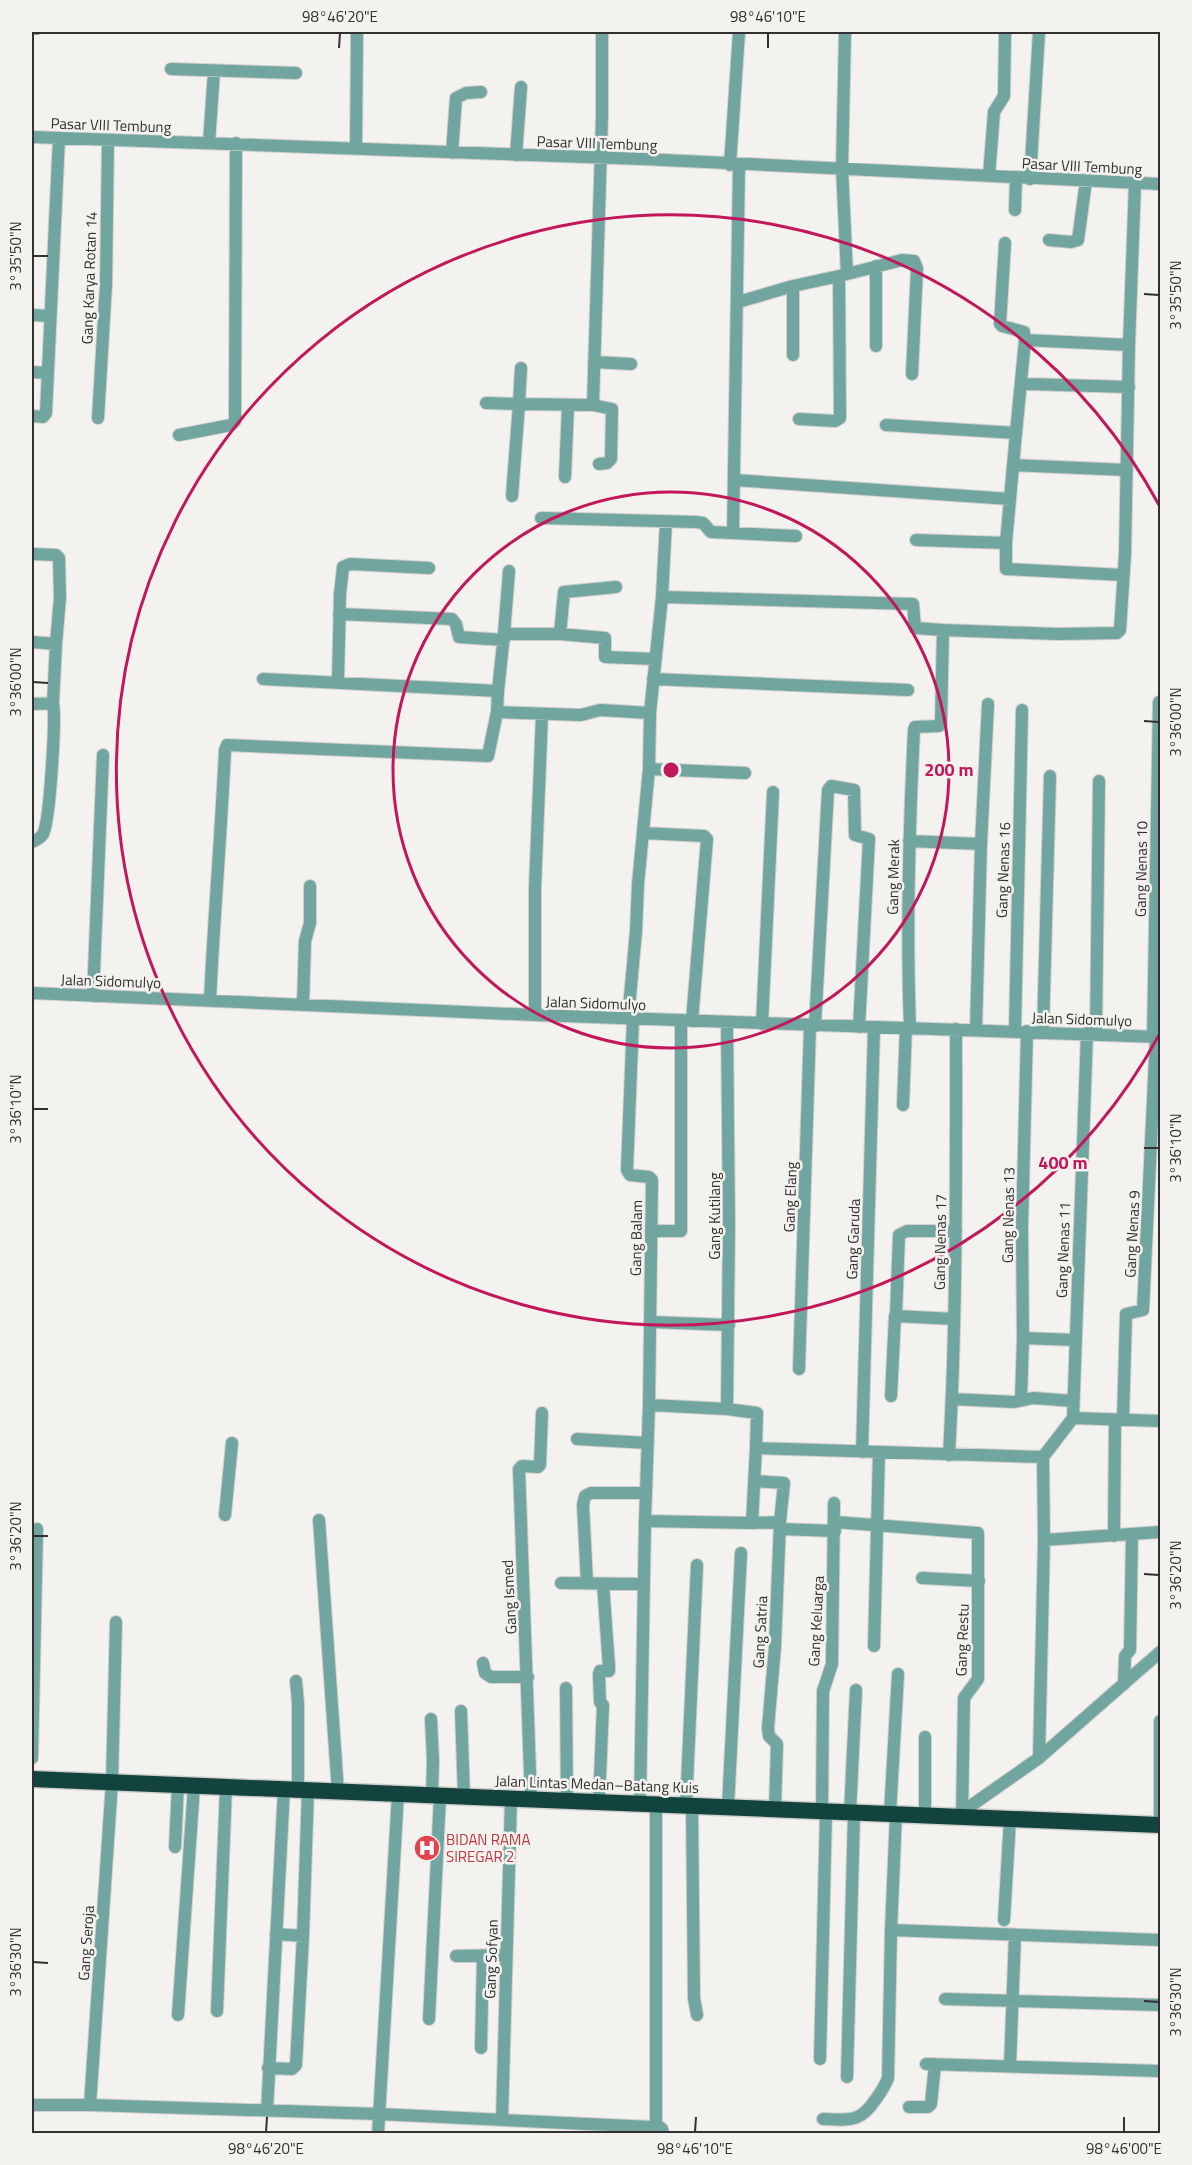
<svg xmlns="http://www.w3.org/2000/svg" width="1192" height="2165" font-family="'Titillium Web',sans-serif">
<rect width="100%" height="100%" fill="#f4f2ef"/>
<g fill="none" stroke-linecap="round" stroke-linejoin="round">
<g stroke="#d1cfcd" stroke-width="14">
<path id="minor" d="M171 69 296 73
M32 137 643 159 1160 184
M209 143 214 71
M356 148 357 32
M452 153 456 98 466 93 481 92
M516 155 521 87
M730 165 739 32
M989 176 994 112 1004 96 1005 32
M1030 179 1039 32
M1015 210 1016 177
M1049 240 1071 242 1078 240 1086 181
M1005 243 1000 324 1002 326 1024 332 1025 340 1016 433
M847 274 902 260 914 261 917 268 912 374
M738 302 793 286 839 276
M32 315 49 316
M1025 340 1129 345
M876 346V266
M793 355V286
M594 362 631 364
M521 368 519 404 593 405 612 409 611 459 607 463 599 464
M32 372 47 373
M1027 384 1129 387
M486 403 519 404 512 496
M593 405 602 116V32
M32 416 43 417 46 413 59 138
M98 418 106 285 108 140
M799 419 835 421 840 418 839 276 847 274 842 168 845 32
M179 435 231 425 235 421 236 143
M1013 465 1127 470
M565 477 568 406
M734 480 1010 499 1016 433 886 425
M541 518 696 522 703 523 711 532 796 536
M733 533 739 165
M916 540 1006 543V569L1123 575
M1006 543 1010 499
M32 554 56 555 59 558 60 597 56 644
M662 597 913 604 915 628 943 630
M339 614 452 619 456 624 459 637 504 640
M504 634 509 571
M560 634 605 638V657L655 659
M32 642 56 644 53 703 32 704
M263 679 498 691
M653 679 908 690
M338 682 340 594 343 567 350 564 429 568
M497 712 581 715 600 710 650 713
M649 769 745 773
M643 833 704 836 707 839 692 1021
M909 841 981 844
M32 842C36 840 40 839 43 834 50 821 56 719 53 703
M32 993 535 1015 1160 1037
M93 996 103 755
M210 1000C214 917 221 834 225 750L227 745 488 756 497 712 498 691 504 634H560L564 592 616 587
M303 1004 305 941 310 923V886
M535 1015V888L542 714
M628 1019 636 931 638 884 649 769 650 713 662 597 666 522
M633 1019 627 1170 630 1175 649 1177 652 1180 649 1405
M727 1023 729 1225 727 1409
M762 1024 773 792
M815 1026 828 790 831 786 854 790 855 835 869 839 859 1027
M910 1027C906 927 909 830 914 730L915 727 939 726 941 723 943 630 1057 634 1117 633 1120 630 1125 554 1129 345 1135 183
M976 1030 981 844 988 704
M1015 1031 1022 710
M1043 1032 1050 776
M1096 1034 1099 781
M1153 1037 1159 702
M903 1105 906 1027
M651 1231H681V1020
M896 1315 899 1235 907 1231H956
M651 1322 729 1325
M1023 1338 1075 1340
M799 1369 810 1026
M891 1396 895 1316 954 1319
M952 1399 1014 1402 1033 1398 1073 1401
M1021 1400 1023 1338 1022 1228 1027 1031
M1073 1418 1160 1421
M1123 1420 1126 1314 1143 1310 1156 1037
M577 1439 648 1443
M862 1452 874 1028
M949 1455C957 1313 956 1171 956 1029
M1043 1457 1073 1418 1087 1033
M755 1481 784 1483 780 1522 775 1646 768 1728 769 1736 777 1744 775 1809
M225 1515 232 1443
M319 1520 338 1792
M645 1521 752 1523 756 1448
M835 1522 978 1533V1679L964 1698 962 1817
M752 1523 780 1522
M780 1529 835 1531
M1114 1536 1115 1420
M922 1578 979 1581
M561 1583 644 1584
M587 1583 583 1505 585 1496 591 1493H646
M874 1646 879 1452
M483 1663 485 1673 491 1677H528
M296 1681 298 1703V1790
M1124 1684 1125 1656 1130 1650 1132 1534
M566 1688 567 1801
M461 1711 464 1796
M431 1719 433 1761 432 1795
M32 1758 37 1529
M1039 1758 1044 1540
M531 1800 519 1469 522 1466 538 1467 540 1465 542 1413
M599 1802 603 1705 600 1702 599 1674 600 1671H609V1667L603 1584
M640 1804 645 1521 649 1405 727 1409 757 1413 756 1448 1043 1457 1044 1540 1160 1532
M656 1804V2124L662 2129 663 2134
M686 1806 697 1565
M692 1806 694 1998 697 2015
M728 1807 741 1553
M822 1812 823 1691 832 1664 834 1503
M962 1812 1039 1758 1160 1652
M850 1813 856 1690
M890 1814 898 1674
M925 1815V1737
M1160 1825V1721
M175 1847 178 1785
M1004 1920 1010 1819
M891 1930 1160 1940
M276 1934 303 1936
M456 1956 506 1955
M945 1999 1160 2005
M217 2011 226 1787
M178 2015 194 1786
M429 2019 440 1796
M481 2048 483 1956
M820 2059 826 1812
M926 2064 1160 2071
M1010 2066 1015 1935
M268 2068 292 2069 296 2065 303 1936 308 1790
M847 2077 854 1813
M32 2105H90L379 2114 652 2127 656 2124
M90 2105 112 1782 116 1622
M909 2107H928L931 2104 935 2064
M267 2111 284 1789
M823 2119C850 2120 860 2123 876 2099 881 2092 885 2086 888 2078L891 1930 896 1814
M502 2120 511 1798
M378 2134 398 1794"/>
</g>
<g stroke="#d1cfcd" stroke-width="19">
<path id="highway" d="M32 1779 1160 1825"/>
</g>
<use href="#minor" stroke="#71a6a0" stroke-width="12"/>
<use href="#highway" stroke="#13433e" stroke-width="16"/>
<g stroke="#494847" stroke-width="5">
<path id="rail" d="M32 32H38"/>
</g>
<use href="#rail" stroke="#f4f2ef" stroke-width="3" stroke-dasharray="9" stroke-linecap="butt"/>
</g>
<path fill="none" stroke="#323130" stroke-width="2" d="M339 48 340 33M768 48V33M33 256H48M1144 294 1159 295M33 682 48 683M1144 721 1159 722M33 1109H48M1144 1148H1159M33 1536H48M1144 1574 1159 1575M33 1962 48 1963M1144 2001 1159 2002M266 2132 267 2117M695 2132 696 2117M1124 2132V2117"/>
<g fill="none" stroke="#c2185b" stroke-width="3">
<circle cx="671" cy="770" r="278"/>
<path d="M1159 1035A555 555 0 1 1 1159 505"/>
</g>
<defs>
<g id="hospital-disc" transform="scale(1.35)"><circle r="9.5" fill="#e0444e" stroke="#f4f2ef"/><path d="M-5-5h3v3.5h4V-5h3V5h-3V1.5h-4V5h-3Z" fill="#fff"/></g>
</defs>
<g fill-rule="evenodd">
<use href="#hospital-disc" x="427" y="1848"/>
</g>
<g text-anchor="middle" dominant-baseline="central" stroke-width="5" stroke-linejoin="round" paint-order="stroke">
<g font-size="15" fill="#323130" stroke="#f4f2ef">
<text transform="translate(111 125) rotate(2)">Pasar VIII Tembung</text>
<text transform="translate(597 143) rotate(2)">Pasar VIII Tembung</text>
<text transform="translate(1082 166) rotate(3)">Pasar VIII Tembung</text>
<text transform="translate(89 278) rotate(-88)">Gang Karya Rotan 14</text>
<text transform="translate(1141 869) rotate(-89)">Gang Nenas 10</text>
<text transform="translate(1003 870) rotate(-88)">Gang Nenas 16</text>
<text transform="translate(893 877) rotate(-89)">Gang Merak</text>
<text transform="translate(111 981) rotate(2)">Jalan Sidomulyo</text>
<text transform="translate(596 1003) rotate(2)">Jalan Sidomulyo</text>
<text transform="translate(1082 1019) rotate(2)">Jalan Sidomulyo</text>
<text transform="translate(790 1197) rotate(-88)">Gang Elang</text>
<text transform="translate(1008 1215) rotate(-89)">Gang Nenas 13</text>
<text transform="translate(714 1216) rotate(-90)">Gang Kutilang</text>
<text transform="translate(1132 1234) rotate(-87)">Gang Nenas 9</text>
<text transform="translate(636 1238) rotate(-89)">Gang Balam</text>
<text transform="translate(853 1239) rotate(-88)">Gang Garuda</text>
<text transform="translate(940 1242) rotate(-89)">Gang Nenas 17</text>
<text transform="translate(1063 1250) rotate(-88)">Gang Nenas 11</text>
<text transform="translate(509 1597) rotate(-93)">Gang Ismed</text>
<text transform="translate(816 1621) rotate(-87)">Gang Keluarga</text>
<text transform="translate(760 1632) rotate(-87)">Gang Satria</text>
<text transform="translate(962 1640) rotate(-88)">Gang Restu</text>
<text transform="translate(597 1784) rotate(2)">Jalan Lintas Medan–Batang Kuis</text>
<text transform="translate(86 1943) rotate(-86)">Gang Seroja</text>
<text transform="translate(491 1959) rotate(-88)">Gang Sofyan</text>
</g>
<g font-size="15" fill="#be3a42" stroke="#f4f2ef" text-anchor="start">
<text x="446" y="1839">BIDAN RAMA<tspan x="446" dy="17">SIREGAR 2</tspan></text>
</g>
</g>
<circle cx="671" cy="770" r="9" fill="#c2185b" stroke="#f4f2ef" stroke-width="3"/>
<g font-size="18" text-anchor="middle" font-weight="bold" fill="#c2185b" stroke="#f4f2ef" stroke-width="5" stroke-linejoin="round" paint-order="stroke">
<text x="949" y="776">200 m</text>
<text x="1063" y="1169">400 m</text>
</g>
<rect width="1192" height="2165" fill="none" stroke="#f4f2ef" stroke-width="66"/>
<rect x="33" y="33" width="1126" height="2099" fill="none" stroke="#323130" stroke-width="2"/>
<g font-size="15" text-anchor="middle" fill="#323130">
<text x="340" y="22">98°46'20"E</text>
<text x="768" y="22">98°46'10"E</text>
<text transform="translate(16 256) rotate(-90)" y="5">3°35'50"N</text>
<text transform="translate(1176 295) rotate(-90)" y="5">3°35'50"N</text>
<text transform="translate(16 682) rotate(-90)" y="5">3°36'00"N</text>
<text transform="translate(1176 722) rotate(-90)" y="5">3°36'00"N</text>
<text transform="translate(16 1109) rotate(-90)" y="5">3°36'10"N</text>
<text transform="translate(1176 1148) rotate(-90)" y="5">3°36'10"N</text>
<text transform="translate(16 1536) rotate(-90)" y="5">3°36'20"N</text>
<text transform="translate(1176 1575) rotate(-90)" y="5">3°36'20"N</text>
<text transform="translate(16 1962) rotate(-90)" y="5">3°36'30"N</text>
<text transform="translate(1176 2002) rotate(-90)" y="5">3°36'30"N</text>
<text x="266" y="2154">98°46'20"E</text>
<text x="695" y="2154">98°46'10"E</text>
<text x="1124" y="2154">98°46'00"E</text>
</g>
</svg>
